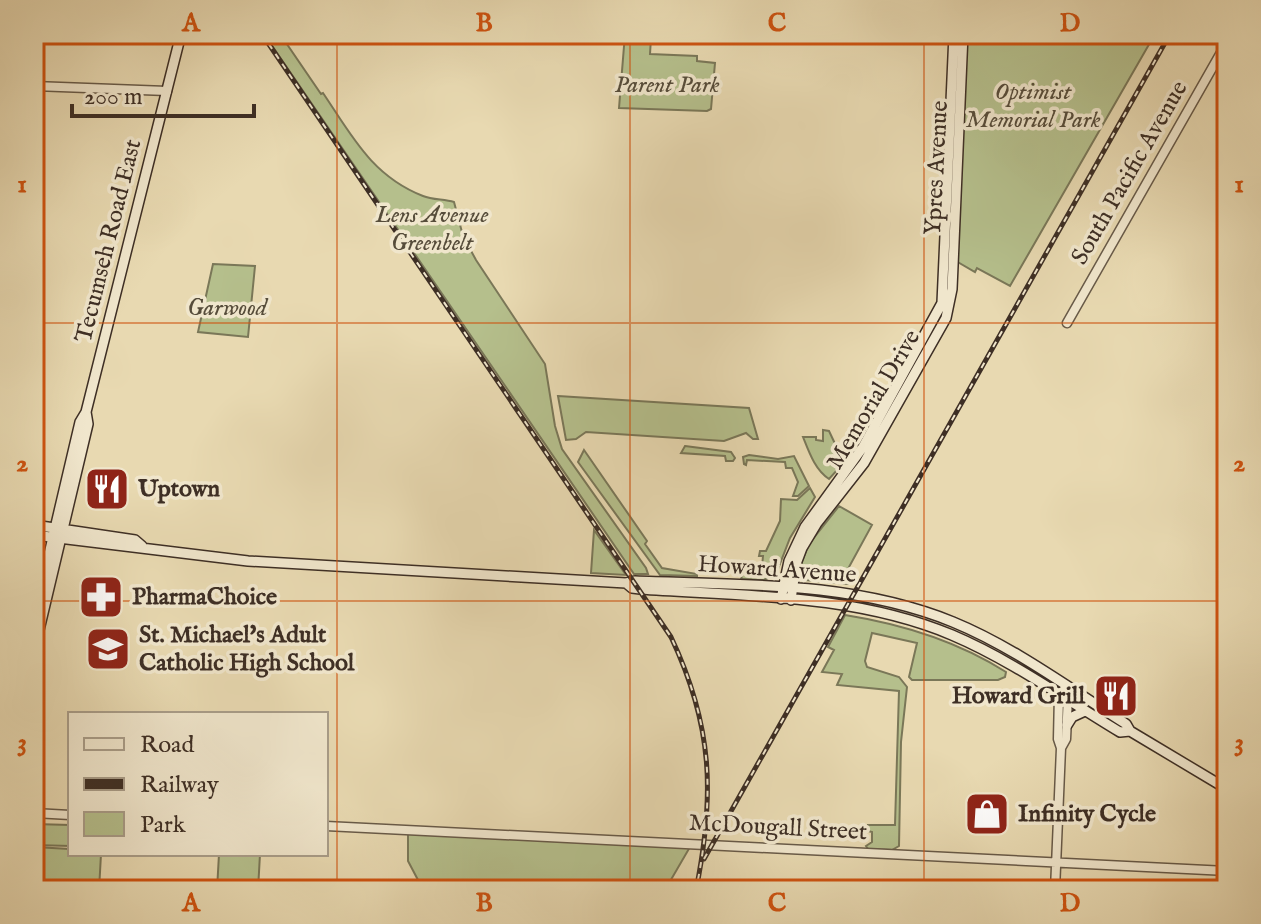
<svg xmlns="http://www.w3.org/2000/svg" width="1261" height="924" font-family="'IM FELL English',serif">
<rect width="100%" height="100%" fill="#e8d9b1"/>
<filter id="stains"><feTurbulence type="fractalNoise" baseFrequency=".0025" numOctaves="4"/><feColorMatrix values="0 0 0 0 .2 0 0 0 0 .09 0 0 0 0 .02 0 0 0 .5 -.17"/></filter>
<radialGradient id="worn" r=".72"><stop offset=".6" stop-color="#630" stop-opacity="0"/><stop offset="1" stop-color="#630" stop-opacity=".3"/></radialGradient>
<path fill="#b5bf8c" stroke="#7a7758" stroke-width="2" d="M264 34H280L321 94 323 93C352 136 372 176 423 196 433 200 444 199 454 202L463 236 476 260 545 364 555 426 562 449 646 568 648 574H634Z
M625 34H701V40L651 38 650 54 697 56V61L715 63 711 109 707 111 619 108Z
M967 34H1155L1010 286 977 268 975 272 956 261Z
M213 264 255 266 248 337 198 332Z
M558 396 749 408 758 439H753L746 433 724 441 586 432 576 439 566 440Z
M823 430 829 431 837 448 850 456 829 479C815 470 809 452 803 437H816V440L823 441Z
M685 446 731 452 735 458 733 461H726L725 456 681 453Z
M584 450 647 541 645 544 662 568 697 574V576L660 575 578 462Z
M749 455 778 459 794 456 809 486 798 496H793L798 482 792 468H786L785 462 747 460 746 465 744 464 743 457Z
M810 488 815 497 790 538 776 574 764 580 741 579 746 566 762 567 763 556H759L760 551H766L780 521 781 499 797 500Z
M839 506 872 525 843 578 850 581 848 584 805 580 799 568 809 544Z
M594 530 626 575 591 573Z
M845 615C902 624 957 641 1006 672L1005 677 998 680H912L909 677 917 643 872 633 865 661 867 667 899 677 907 687 901 742 899 846 892 850 868 849 866 846 872 842V832L868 831V825H895L899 691 837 685 842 674 822 672 834 650 828 647Z
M34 824 70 825V846L34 845Z
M408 833 690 847 665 890H416L418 880 408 861Z
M34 847 70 849V854H101L99 890H34Z
M219 854H260L258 890H217Z"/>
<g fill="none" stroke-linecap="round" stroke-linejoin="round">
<g stroke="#685a48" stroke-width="11">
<path id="tertiary" d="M34 86 167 91
M1067 323 1227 42
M1061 748 1066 739 1068 696
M34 813 70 815
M326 826 1227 871
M1055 890 1061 748 1058 739 1059 694 1067 687"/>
</g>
<g stroke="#3e2f25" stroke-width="12">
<path id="secondary" d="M34 525 135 540 142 546
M34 535 248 561 626 583 635 581C741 585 852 581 953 622 1014 647 1070 689 1126 724L1130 731 1227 789
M626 583 632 588 640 589C743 596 855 594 952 635 1011 660 1065 699 1120 732L1130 731
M781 599 789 561 805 527 863 447 942 303 954 34
M791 600 796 564 802 548 817 523 864 463 946 318 952 289 963 34
M34 618 80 422 86 412 181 34
M34 651 88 424 86 412
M1067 725 1072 717 1085 711"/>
</g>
<use href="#tertiary" stroke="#f0e6cc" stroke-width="8"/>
<use href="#secondary" stroke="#f0e6cc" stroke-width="9"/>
<g stroke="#3e2f25" stroke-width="5">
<path id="rail" d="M262 34 671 637C713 726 715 795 696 890
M704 859 1170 34"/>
</g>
<use href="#rail" stroke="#f0e6cc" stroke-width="2" stroke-dasharray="6" stroke-linecap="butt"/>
</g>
<path fill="none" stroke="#ce5310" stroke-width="2" stroke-opacity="0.55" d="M337 34V890M630 34V890M924 34V890M34 323H1227M34 601H1227"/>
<defs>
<g id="restaurant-square" transform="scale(2.3)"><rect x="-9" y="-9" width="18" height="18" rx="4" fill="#8f2418" stroke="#f0e6cc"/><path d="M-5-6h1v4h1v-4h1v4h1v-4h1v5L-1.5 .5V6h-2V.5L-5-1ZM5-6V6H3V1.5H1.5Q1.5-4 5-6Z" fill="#fff"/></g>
<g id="pharmacy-square" transform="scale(2.3)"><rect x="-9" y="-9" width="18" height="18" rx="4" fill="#8f2418" stroke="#f0e6cc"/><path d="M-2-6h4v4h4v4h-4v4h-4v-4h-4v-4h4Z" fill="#fff"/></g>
<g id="school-square" transform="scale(2.3)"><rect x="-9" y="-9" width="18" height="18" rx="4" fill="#8f2418" stroke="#f0e6cc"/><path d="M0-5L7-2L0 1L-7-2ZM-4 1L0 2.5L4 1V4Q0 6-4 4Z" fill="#fff"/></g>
<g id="shop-square" transform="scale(2.3)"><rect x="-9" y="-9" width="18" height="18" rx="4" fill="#8f2418" stroke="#f0e6cc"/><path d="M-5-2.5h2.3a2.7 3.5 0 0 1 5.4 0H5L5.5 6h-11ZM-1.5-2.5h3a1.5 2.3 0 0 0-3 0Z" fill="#fff"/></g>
</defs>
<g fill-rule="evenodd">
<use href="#restaurant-square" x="107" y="489"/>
<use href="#pharmacy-square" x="101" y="597"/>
<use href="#school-square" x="108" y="649"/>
<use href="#restaurant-square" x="1116" y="696"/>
<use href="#shop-square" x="987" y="814"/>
</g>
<g text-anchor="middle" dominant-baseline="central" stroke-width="7" stroke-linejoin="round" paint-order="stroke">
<g font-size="24" font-style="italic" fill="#564c3a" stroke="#f0e6cc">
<text x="667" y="85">Parent Park</text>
<text x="1033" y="92">Optimist<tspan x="1033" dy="28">Memorial Park</tspan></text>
<text x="432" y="215">Lens Avenue<tspan x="432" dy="28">Greenbelt</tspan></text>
<text x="227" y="308">Garwood</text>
</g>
<g font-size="24" fill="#3e2f25" stroke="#f0e6cc">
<text transform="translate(937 168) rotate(-87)">Ypres Avenue</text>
<text transform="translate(1130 173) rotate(-60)">South Pacific Avenue</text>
<text transform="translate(109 241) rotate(-76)">Tecumseh Road East</text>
<text transform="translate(874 400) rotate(-59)">Memorial Drive</text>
<text transform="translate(777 570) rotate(4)">Howard Avenue</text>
<text transform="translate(778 828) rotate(3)">McDougall Street</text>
</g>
<g font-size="24" font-weight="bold" fill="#3e2f25" stroke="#f0e6cc" text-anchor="start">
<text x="138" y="489">Uptown</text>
<text x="132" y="597">PharmaChoice</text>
<text x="139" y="635">St. Michael's Adult<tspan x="139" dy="28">Catholic High School</tspan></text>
<text x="1085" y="696" text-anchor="end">Howard Grill</text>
<text x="1018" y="814">Infinity Cycle</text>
</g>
</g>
<rect width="1261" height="924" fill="none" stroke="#e8d9b1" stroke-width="88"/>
<rect x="68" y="712" width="260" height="144" fill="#f0e6cc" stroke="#a99d89" stroke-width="2"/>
<rect x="84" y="738" width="40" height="12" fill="#f0e6cc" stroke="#a99d89" stroke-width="2"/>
<text x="140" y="752" font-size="24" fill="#3e2f25">Road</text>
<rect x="84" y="778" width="40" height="12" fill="#3e2f25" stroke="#a99d89" stroke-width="2"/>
<text x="140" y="792" font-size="24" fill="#3e2f25">Railway</text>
<rect x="84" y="812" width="40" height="24" fill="#b5bf8c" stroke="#a99d89" stroke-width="2"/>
<text x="140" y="832" font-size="24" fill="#3e2f25">Park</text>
<path d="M72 104v12h182v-12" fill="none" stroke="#3e2f25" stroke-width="4"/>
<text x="84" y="104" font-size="24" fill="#3e2f25" stroke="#f0e6cc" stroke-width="6" paint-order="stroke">200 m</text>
<rect x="44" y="44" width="1173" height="836" fill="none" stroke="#ce5310" stroke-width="3"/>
<g font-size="26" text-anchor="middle" font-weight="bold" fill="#ce5310">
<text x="191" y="31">A</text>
<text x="484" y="31">B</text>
<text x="777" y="31">C</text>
<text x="1070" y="31">D</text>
<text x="22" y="192">1</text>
<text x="1239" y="192">1</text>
<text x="22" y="471">2</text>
<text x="1239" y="471">2</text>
<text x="22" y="750">3</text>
<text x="1239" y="750">3</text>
<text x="191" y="911">A</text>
<text x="484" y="911">B</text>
<text x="777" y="911">C</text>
<text x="1070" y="911">D</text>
</g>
<rect width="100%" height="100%" filter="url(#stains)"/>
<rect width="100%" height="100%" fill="url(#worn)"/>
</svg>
